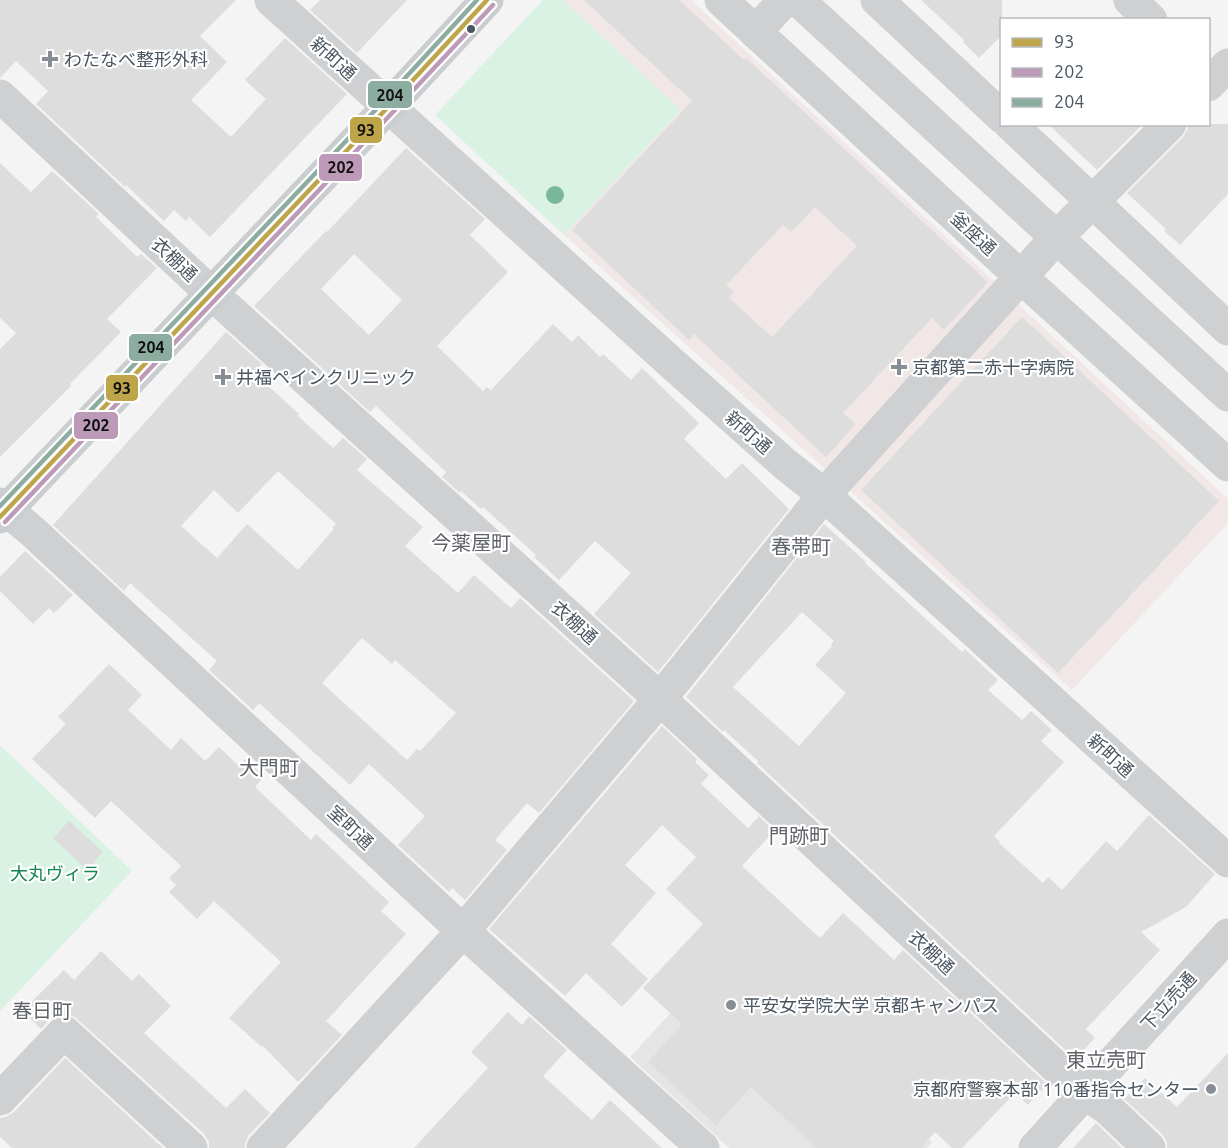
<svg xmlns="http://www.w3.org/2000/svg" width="1228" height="1148" font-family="Ubuntu,'Noto Sans JP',sans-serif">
<rect width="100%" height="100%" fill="#f4f4f4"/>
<path fill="#e6e5e6" d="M726 953 932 1142 927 1148H729L630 1057Z"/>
<path fill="#f1e7e6" d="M563 0H691L1228 499V523L1072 690 564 235 681 110Z"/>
<path fill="#d9f2e3" d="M543 0H563L681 110 564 235 435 115Z
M1 746 132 871 0 1011V747Z"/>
<path fill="#ddddde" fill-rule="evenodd" d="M0 0H236L200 36 227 62 191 100 231 137 266 99 245 80 285 38 347 94 210 237 189 217 186 221 174 210 164 221 126 185 125 187 36 104 48 91 16 61 0 78Z
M320 0H407L357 53 310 10Z
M584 0H679L744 60 746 58 988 282 944 330 932 318 843 413 856 424 826 457 694 334 689 340 572 230 692 101ZM815 207 857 246 772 337 729 298 734 292 726 285 783 225 791 232Z
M921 0H1002V35L979 58 963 42 964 40Z
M1048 124H1143L1097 170Z
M1188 124H1228V194L1180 245 1164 231 1166 229 1127 193 1183 137 1188 129Z
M406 148 485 219 470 235 508 272 437 346 483 391 487 387 491 390 553 324 572 342 578 335 600 357 603 354 631 380 642 368 699 423 684 439 726 479 742 463 789 509 658 672 594 614 631 573 595 541 559 580 534 557 536 555 483 507 481 509 461 491 460 493 442 477 446 472 376 406 370 412 254 306 326 231 327 232ZM354 254 402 300 369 335 321 289Z
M0 163 31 192 52 171 99 214 96 217 137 257 141 254 157 268 107 319 121 332 70 384 71 386 0 457V349L16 333 0 318Z
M1022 317 1219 501 1058 673 861 490Z
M226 332 262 364 254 373 299 414 298 416 333 448 343 438 367 459 357 470 423 527 405 546 458 593 474 575 511 608 520 598 634 701 539 813 527 803 495 840 507 850 465 900 452 888 449 892 398 845 425 816 369 764 350 785 259 703 253 710 209 670 217 661 130 583 124 591 53 525ZM278 471 336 524 332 528 334 529 298 570 247 524 217 558 181 526 214 490 238 513ZM362 638 392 664 395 660 456 713 420 751 417 749 407 760 322 683Z
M824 524 866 562 865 563 962 652 965 649 985 668 998 680 988 690 1022 720 1031 711 1052 730 1041 741 1064 762 994 836 1000 842 999 843 1043 883 1048 877 1062 890 1106 841 1117 851 1149 815 1215 874 1186 907 1141 932 1160 950 1086 1029 1095 1038 1075 1059 757 763 758 761 724 730 723 732 686 697ZM802 612 834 641 831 644 832 646 815 665 846 693 799 746 733 687Z
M25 551 73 595 54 613 49 608 33 624 0 591V577Z
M109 664 142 695 128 710 171 750 181 738 205 761 219 747 239 766 245 759 264 776 255 787 311 840 316 834 389 902 381 911 406 934 326 1021 342 1035 298 1082 263 1046 262 1047 229 1018 281 962 214 901 197 919 169 892 176 885 169 878 181 866 111 801 95 818 32 759 66 724 58 717Z
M662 726 697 759 695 762 709 775 701 784 748 828 759 816 774 831 742 866 820 938 843 913 894 960 903 950 1047 1084 1028 1105 1015 1093 962 1148H952L935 1132 921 1148H817L751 1087 716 1125 648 1062 682 1024 643 988 703 924 666 889 696 857 662 825 625 865 656 893 611 944 648 979 622 1007 586 973 565 996 489 929Z
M69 821 103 852 87 870 53 838Z
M101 951 132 981 139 974 171 1006 144 1033 226 1108 245 1089 270 1113 249 1135 245 1143V1148H209V1142L204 1134 76 1018 68 1014H58L50 1019 41 1029 22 1011 64 970 74 980Z
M508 1012 522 1025 529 1016 567 1050 543 1076 592 1120 610 1100 662 1148H414L488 1068 471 1052Z
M1228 1053V1148H1167V1142L1162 1134 1124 1099 1145 1078 1177 1107Z
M65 1058 163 1148H12L0 1137V1118L6 1117 14 1112Z
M1096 1123 1122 1148H1073Z"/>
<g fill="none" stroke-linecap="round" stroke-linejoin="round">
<path stroke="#ced0d2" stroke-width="33" d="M271 0 667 359 785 464 824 495 1228 861
M721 0 1009 266 1228 465
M798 0 1228 395
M877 0 1002 117
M1130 0 1151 20
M755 32 785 0
M1208 85 1228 65
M0 96 212 294 660 699 1084 1093 1107 1108 1149 1148
M1010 124 1228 329
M0 504 33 532 463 931 703 1148
M0 1099 64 1032 191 1148
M263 1148 463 931 660 699 824 495 1056 238 1170 124
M1035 1148 1228 935"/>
<path stroke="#caced1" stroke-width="33" d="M0 517 388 107 487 0"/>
<g stroke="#fff" stroke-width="9">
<path id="bus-1" d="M0 517 388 107 487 0"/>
</g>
<g stroke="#fff" stroke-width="9">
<path id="bus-2" d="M5 522 393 112 493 5"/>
</g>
<g stroke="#fff" stroke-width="9">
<path id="bus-3" d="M0 506 383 102 477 0"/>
</g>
<use href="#bus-1" stroke="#bea54a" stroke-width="4.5"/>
<use href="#bus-2" stroke="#bc9ab8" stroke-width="4.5"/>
<use href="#bus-3" stroke="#8daca0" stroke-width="4.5"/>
</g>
<circle fill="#7ab899" cx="555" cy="195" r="9"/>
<circle fill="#4a5661" stroke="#fff" stroke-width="2" cx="471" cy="29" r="5"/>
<g fill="#868d94" stroke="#fff" stroke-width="2">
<path d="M47 50h6v6h6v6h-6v6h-6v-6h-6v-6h6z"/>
<path d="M896 358h6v6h6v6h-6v6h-6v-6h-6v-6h6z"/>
<path d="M220 368h6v6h6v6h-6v6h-6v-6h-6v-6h6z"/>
<circle cx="731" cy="1005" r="6"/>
<circle cx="1211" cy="1089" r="6"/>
</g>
<g text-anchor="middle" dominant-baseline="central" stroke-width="4.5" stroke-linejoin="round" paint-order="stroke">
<g font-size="18" fill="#4a5661" stroke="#fff">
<text transform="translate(334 58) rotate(42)">新町通</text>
<text transform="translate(974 233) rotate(43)">釜座通</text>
<text transform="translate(175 259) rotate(43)">衣棚通</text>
<text transform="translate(749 432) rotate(41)">新町通</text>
<text transform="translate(575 622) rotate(42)">衣棚通</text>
<text transform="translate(1111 755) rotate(42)">新町通</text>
<text transform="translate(351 827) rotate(43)">室町通</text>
<text transform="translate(932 952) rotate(43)">衣棚通</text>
<text transform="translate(1168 1001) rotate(-48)">下立売通</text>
</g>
<g font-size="18" fill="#4a5661" stroke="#fff" text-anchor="start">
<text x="64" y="59">わたなべ整形外科</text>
<text x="912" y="367">京都第二赤十字病院</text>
<text x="236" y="377">井福ペインクリニック</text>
<text x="743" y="1005">平安女学院大学 京都キャンパス</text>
<text x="1199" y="1089" text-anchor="end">京都府警察本部 110番指令センター</text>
</g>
<g font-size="18" fill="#17864f" stroke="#fff">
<text x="55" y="873">大丸ヴィラ</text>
</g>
<g font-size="20" fill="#5f6368" stroke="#fff">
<text x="471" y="542">今薬屋町</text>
<text x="801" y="546">春帯町</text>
<text x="269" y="767">大門町</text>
<text x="799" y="835">門跡町</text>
<text x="42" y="1010">春日町</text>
<text x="1106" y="1059">東立売町</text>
</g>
</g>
<g stroke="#fff" stroke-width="2">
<rect x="367" y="80" width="46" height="29" rx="6" fill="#8daca0"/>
<rect x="349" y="116" width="34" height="28" rx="6" fill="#bea54a"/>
<rect x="318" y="153" width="45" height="29" rx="6" fill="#bc9ab8"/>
<rect x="128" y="333" width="45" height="29" rx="6" fill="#8daca0"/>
<rect x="105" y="374" width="34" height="28" rx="6" fill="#bea54a"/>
<rect x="73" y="411" width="46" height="29" rx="6" fill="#bc9ab8"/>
</g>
<g font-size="16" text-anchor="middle" font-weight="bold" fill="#111">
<text x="390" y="101">204</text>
<text x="366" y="136">93</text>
<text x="341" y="173">202</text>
<text x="151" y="353">204</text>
<text x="122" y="394">93</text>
<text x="96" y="431">202</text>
</g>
<rect x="1000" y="18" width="210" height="108" fill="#ffffff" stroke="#b7bbc0" stroke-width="1.5"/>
<rect x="1012" y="38" width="30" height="9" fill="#bea54a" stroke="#b7bbc0" stroke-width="1.5"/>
<text x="1054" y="48" font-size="18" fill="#4a5661">93</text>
<rect x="1012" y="68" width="30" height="9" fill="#bc9ab8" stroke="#b7bbc0" stroke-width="1.5"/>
<text x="1054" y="78" font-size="18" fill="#4a5661">202</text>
<rect x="1012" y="98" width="30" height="9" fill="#8daca0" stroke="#b7bbc0" stroke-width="1.5"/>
<text x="1054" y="108" font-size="18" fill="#4a5661">204</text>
</svg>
